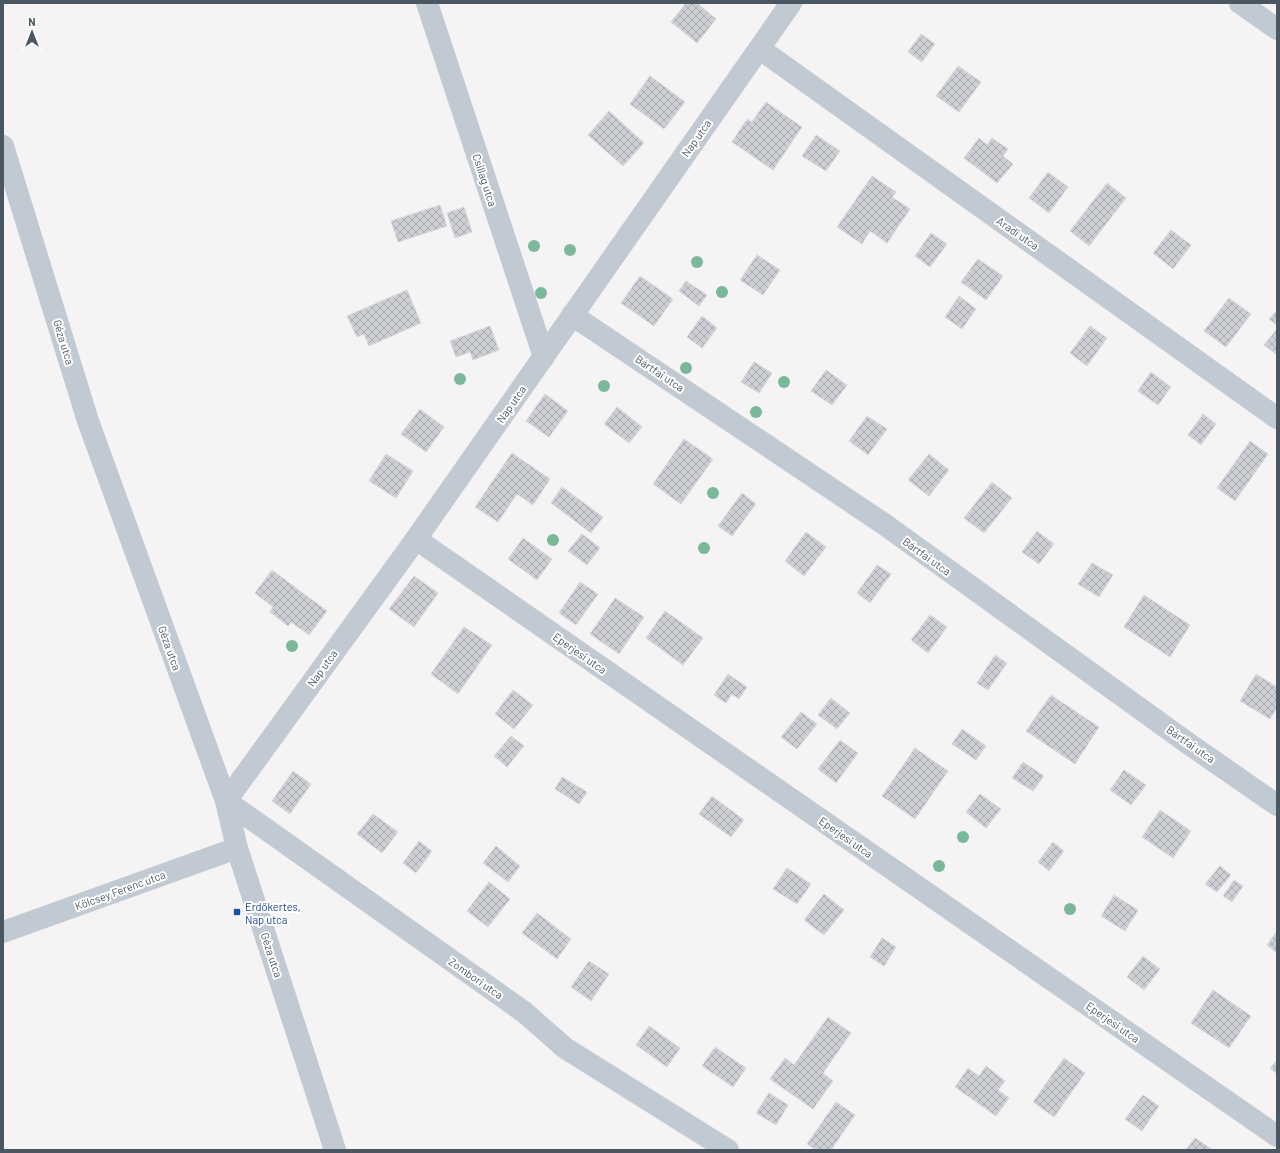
<svg xmlns="http://www.w3.org/2000/svg" width="1280" height="1153" font-family="Barlow,sans-serif">
<defs>
<pattern id="building-cross-hatch" width="8" height="8" patternUnits="userSpaceOnUse"><rect width="8" height="8" fill="#cdcfd5"/><path d="M0 0l8 8M0 8l8-8" fill="none" stroke="#a8abb0"/></pattern>
</defs>
<rect width="100%" height="100%" fill="#f5f3f3"/>
<path fill="url(#building-cross-hatch)" stroke="#d7d9de" d="M686 3H697L716 19 697 43 671 22Z
M921 34 935 44 922 62 908 52Z
M958 66 981 82 959 112 936 96Z
M650 76 685 102 664 129 630 104Z
M766 102 802 127 773 170 732 142 747 119 752 122Z
M609 111 644 143 623 166 588 135Z
M816 135 840 151 826 171 802 156Z
M979 138 987 145 992 138 1008 149 1003 156 1013 164 997 183 964 158Z
M1048 172 1068 187 1049 213 1029 198Z
M872 176 896 192 892 197 910 209 887 243 870 231 862 244 837 227Z
M1107 183 1126 198 1089 246 1070 231Z
M440 205 447 226 398 242 391 221Z
M464 207 472 232 455 238 447 213Z
M1171 230 1191 245 1173 269 1153 253Z
M931 233 947 244 930 267 915 256Z
M757 255 780 270 763 295 740 280Z
M978 259 1003 276 986 300 961 282Z
M640 276 673 299 654 326 621 303Z
M686 281 707 295 699 306 679 291Z
M407 290 421 323 369 346 364 334 357 337 347 316Z
M959 296 976 309 962 329 945 317Z
M1229 298 1251 314 1226 347 1204 331Z
M1277 310V325L1269 319Z
M702 316 717 328 702 348 687 337Z
M490 326 499 350 473 360 470 352 456 357 450 341Z
M1090 326 1107 338 1087 366 1070 353Z
M1277 329V355L1264 345Z
M754 362 772 373 759 393 741 382Z
M826 370 847 385 832 405 811 391Z
M1151 372 1171 387 1158 405 1138 391Z
M545 394 568 411 549 437 526 421Z
M617 407 642 427 629 443 604 424Z
M420 409 444 427 426 452 401 434Z
M1203 414 1216 424 1201 445 1188 435Z
M867 416 887 429 868 455 849 441Z
M684 439 713 459 681 504 653 484Z
M1250 441 1268 454 1235 501 1217 488Z
M512 453 550 479 533 505 517 494 498 522 475 507Z
M386 454 413 471 396 498 369 481Z
M929 454 949 470 929 496 908 480Z
M992 482 1012 498 984 533 964 518Z
M562 487 603 517 591 533 551 503Z
M742 493 756 504 732 536 718 526Z
M1037 531 1054 544 1039 564 1022 552Z
M806 532 826 547 804 576 785 561Z
M582 534 600 548 587 565 568 551Z
M523 538 552 559 537 580 508 559Z
M1092 563 1113 575 1099 597 1078 584Z
M877 565 891 574 870 603 857 593Z
M272 570 327 611 309 635 291 622 288 626 270 612 273 607 255 593Z
M414 576 438 593 414 627 389 609Z
M580 582 598 594 576 625 559 613Z
M1144 595 1190 625 1170 657 1124 627Z
M615 598 644 617 619 654 590 634Z
M665 611 703 638 683 665 646 638Z
M930 615 947 627 928 653 911 640Z
M464 627 492 645 458 694 431 674Z
M995 655 1007 663 988 690 977 683Z
M728 674 747 687 739 699 732 694 726 703 714 695Z
M1256 674 1277 687V707L1270 719 1240 701Z
M513 690 533 705 514 729 495 714Z
M1051 695 1099 727 1075 764 1026 731Z
M831 698 850 713 837 729 818 715Z
M801 712 817 724 797 749 781 737Z
M962 729 986 746 976 760 952 744Z
M511 736 524 746 507 767 494 756Z
M840 740 858 753 836 783 818 769Z
M915 748 948 771 915 819 882 796Z
M1023 762 1044 776 1033 791 1012 778Z
M1124 770 1146 785 1131 805 1110 790Z
M293 771 311 784 290 814 272 801Z
M562 777 587 792 579 804 555 789Z
M980 794 1001 809 986 828 966 812Z
M712 796 744 820 731 837 699 814Z
M1160 810 1191 831 1173 858 1142 837Z
M373 814 398 832 382 853 357 834Z
M419 841 432 851 416 873 403 863Z
M1053 842 1064 851 1049 871 1038 862Z
M496 846 520 866 508 882 483 863Z
M1220 866 1231 875 1217 892 1205 884Z
M787 868 811 884 797 904 773 889Z
M1234 880 1243 886 1232 902 1223 896Z
M489 882 510 899 488 927 467 911Z
M824 894 844 910 824 935 804 920Z
M1114 895 1138 910 1125 931 1101 916Z
M537 913 571 939 557 959 522 933Z
M1277 931V953L1267 945Z
M882 938 896 947 884 966 870 957Z
M1143 956 1160 969 1144 990 1127 977Z
M589 961 609 974 591 1001 571 987Z
M1213 990 1251 1016 1229 1048 1191 1023Z
M828 1017 851 1033 823 1073 833 1081 813 1109 770 1079 785 1058 794 1065Z
M649 1026 680 1048 667 1067 636 1045Z
M715 1047 746 1068 733 1087 702 1066Z
M1064 1058 1085 1073 1054 1117 1033 1102Z
M1277 1060V1074L1270 1068Z
M986 1066 1005 1081 998 1090 1009 1098 996 1116 955 1087 968 1068 979 1076Z
M769 1093 788 1105 776 1125 756 1113Z
M1143 1095 1159 1106 1142 1131 1125 1119Z
M836 1102 855 1115 831 1150H816L807 1144Z
M1195 1138 1213 1150H1186Z"/>
<g fill="none" stroke-linecap="round" stroke-linejoin="round">
<path stroke="#c1cad2" stroke-width="22" d="M427 3 544 357
M1240 3 1277 29
M760 49 1277 418
M3 146 88 421 226 801 237 848 335 1150
M572 315 884 524 1189 744 1277 805
M416 539 1277 1136
M3 932 237 848
M728 1150 565 1048 524 1012 226 801 416 539 791 3"/>
</g>
<g fill="#7bb799">
<circle cx="534" cy="246" r="6"/>
<circle cx="570" cy="250" r="6"/>
<circle cx="697" cy="262" r="6"/>
<circle cx="722" cy="292" r="6"/>
<circle cx="541" cy="293" r="6"/>
<circle cx="686" cy="368" r="6"/>
<circle cx="460" cy="379" r="6"/>
<circle cx="784" cy="382" r="6"/>
<circle cx="604" cy="386" r="6"/>
<circle cx="756" cy="412" r="6"/>
<circle cx="713" cy="493" r="6"/>
<circle cx="553" cy="540" r="6"/>
<circle cx="704" cy="548" r="6"/>
<circle cx="292" cy="646" r="6"/>
<circle cx="963" cy="837" r="6"/>
<circle cx="939" cy="866" r="6"/>
<circle cx="1070" cy="909" r="6"/>
</g>
<rect fill="#1a4fb4" stroke="#fff" stroke-width="1.5" x="233" y="908" width="8" height="8" rx="2"/>
<g text-anchor="middle" dominant-baseline="central" stroke-width="4" stroke-linejoin="round" paint-order="stroke">
<g font-size="11" fill="#4a5661" stroke="#fff">
<text transform="translate(696 138) rotate(-55)">Nap utca</text>
<text transform="translate(485 180) rotate(72)">Csillag utca</text>
<text transform="translate(1018 233) rotate(35)">Aradi utca</text>
<text transform="translate(64 342) rotate(73)">Géza utca</text>
<text transform="translate(660 373) rotate(34)">Bártfai utca</text>
<text transform="translate(511 404) rotate(-55)">Nap utca</text>
<text transform="translate(927 556) rotate(36)">Bártfai utca</text>
<text transform="translate(170 648) rotate(70)">Géza utca</text>
<text transform="translate(580 653) rotate(35)">Eperjesi utca</text>
<text transform="translate(322 668) rotate(-54)">Nap utca</text>
<text transform="translate(1191 744) rotate(35)">Bártfai utca</text>
<text transform="translate(846 837) rotate(35)">Eperjesi utca</text>
<text transform="translate(120 890) rotate(-20)">Kölcsey Ferenc utca</text>
<text transform="translate(272 955) rotate(72)">Géza utca</text>
<text transform="translate(476 978) rotate(35)">Zombori utca</text>
<text transform="translate(1113 1022) rotate(35)">Eperjesi utca</text>
</g>
<g font-size="11" fill="#164399" stroke="#fff" text-anchor="start">
<text x="245" y="906">Erdőkertes,<tspan x="245" dy="13">Nap utca</tspan></text>
</g>
</g>
<rect width="1280" height="1153" fill="none" stroke="#4a5661" stroke-width="8"/>
<g transform="translate(32 32)" stroke="#ffffff" stroke-width="3" paint-order="stroke">
<path d="M0-3L7 15L0 10L-7 15Z" fill="#4a5661"/>
<text y="-6" font-size="11" font-weight="bold" text-anchor="middle" fill="#4a5661">N</text>
</g>
</svg>
